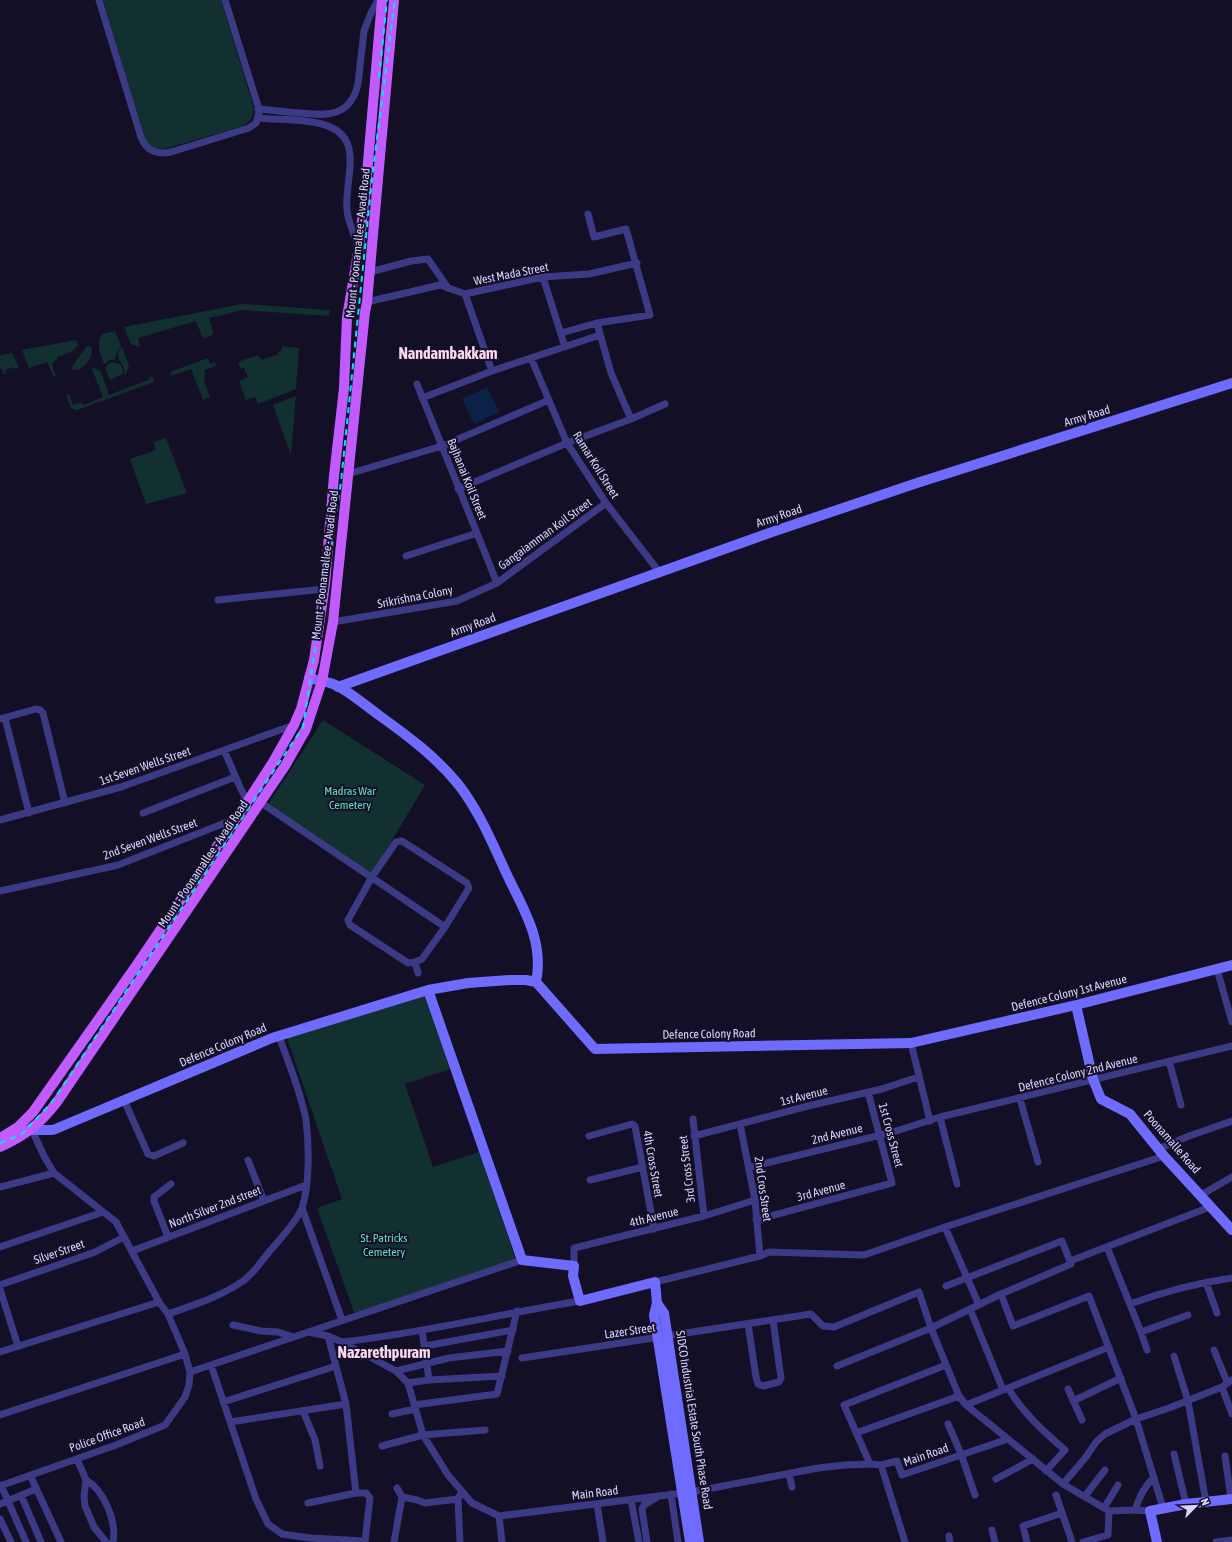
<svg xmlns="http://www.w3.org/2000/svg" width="1232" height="1542" font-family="'Asap Condensed',sans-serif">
<rect width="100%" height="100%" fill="#130f26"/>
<path fill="#12302f" d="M103 0H221L253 105 254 110 251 120 243 126 164 149C155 150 149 146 145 138Z
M242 304 330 310 329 316 243 310 209 318 213 332 212 335 205 338 202 336 196 321 138 338 140 347 131 344 124 327Z
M115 331 121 346 118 351 114 360H110L104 364C100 354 96 344 102 334Z
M76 340 78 345 73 351 57 357V360L54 361 52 366 54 367 53 369 56 376 54 377 47 362 29 368 22 350Z
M87 346 92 348C92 359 84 371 73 370L71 368Z
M282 346 299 348 296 389 258 404 255 397 246 400 239 381 248 377 244 368 241 369 238 362 258 355 259 358H261L262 360 278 354 277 352 281 351Z
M122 347 129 366 126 374 124 375V368L118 357 119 351Z
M12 353 19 367 15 369 13 367 5 370 6 373 4 374 0 366V355Z
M208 358 210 364 215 362 216 366 205 370 204 382 210 397 203 400 191 369 171 376 170 372Z
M112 362 120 364 123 369V374L110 380 105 367Z
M95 368 101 372 109 395 150 379 149 377 152 376 154 382 77 410 71 408 66 396 69 394 73 405 81 402 83 405 103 397 92 369Z
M296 396 291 455 273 405Z
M166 438 187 493 146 504 130 459 156 450 153 442Z
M323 720 425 785 372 874 267 806Z
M425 996 450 1069 405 1084 433 1167 479 1152 516 1260 355 1315 317 1208 342 1199 287 1038Z"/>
<path fill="#0c2248" d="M487 387 499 412 474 424 462 399Z"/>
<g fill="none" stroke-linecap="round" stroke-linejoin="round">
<path stroke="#3d3a85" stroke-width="7" d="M99 0 141 137C147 151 156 155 171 152L249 128 256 123 259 112 258 106 225 0
M258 109C272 110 285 112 299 113 328 116 350 117 358 84L364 31 371 13 378 0
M258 118C279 120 302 119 322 124 367 136 344 178 347 210 348 222 354 234 358 245
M370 272 411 261 428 259 448 288
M543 277 565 347
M465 294 492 371
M367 302 440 285 465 294 543 277 589 274 637 263
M597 323 611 373 631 419
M561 333 597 323 650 315 626 229 594 237 588 214
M531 358 567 443 606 503 660 573
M417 384 497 583
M422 398 492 371 600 335
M348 474 442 446 549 400
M458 489 567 443 631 419 665 404
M406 556 477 533
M218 600 324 589
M333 622 457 601 497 583 606 503
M5 718 29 813
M0 719 36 709 40 710 43 713 65 803
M224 750 240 787 247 801
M251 796 445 927 469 888 467 883 402 841 396 842 372 877 348 920 350 925 408 963 415 962 422 959 445 927
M143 813 235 777
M0 820 121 787 294 725
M0 891 118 865 235 819
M415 962 418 973
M1217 969 1232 1022
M911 1043 930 1121
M1169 1061 1181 1105
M1020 1099 1038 1162
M124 1100 148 1154 154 1156 183 1143
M940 1117 957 1184
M693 1119 704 1216
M740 1124 755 1200 760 1256
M589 1136 632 1124 635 1126 654 1229
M694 1136 812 1105 882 1089 918 1077
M1158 1149 1189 1136 1232 1121
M248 1160 264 1201
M750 1167 893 1132 940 1117 1232 1046
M590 1180 643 1167
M0 1187 54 1173
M1201 1195 1232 1177
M302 1208 342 1320
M756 1220 892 1183 868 1092
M945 1227 979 1305
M168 1237 154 1201V1197L171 1184
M0 1247 103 1212
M1107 1247 1141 1332 1188 1315
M132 1251 306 1185
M1070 1261 1210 1207
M574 1266V1248L704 1216 755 1200
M655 1282 760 1256 769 1252 864 1255 945 1227 1164 1156
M1206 1282 1217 1313
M0 1285 95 1252 124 1237
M0 1289 18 1346
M1001 1294 1013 1326 1089 1296 1136 1419 1163 1508
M1130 1304C1163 1292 1197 1283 1232 1278
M970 1309 1003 1390
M168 1314C194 1305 220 1297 243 1281 253 1274 261 1262 269 1252 279 1240 296 1223 302 1208 310 1184 309 1144 306 1120 301 1092 288 1062 279 1036
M748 1324 756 1377 758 1384 763 1386 779 1382 781 1378 773 1320
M233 1325 261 1331 278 1332 293 1337
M422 1330 429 1380
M308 1332 328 1336 342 1342 396 1371 408 1383 423 1435 448 1475 472 1503 499 1516 691 1492 818 1468 845 1465 870 1464 881 1465 897 1461 902 1475 1008 1439 1063 1484 1109 1511 1135 1510 1150 1511
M1141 1332 1147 1350
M328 1336 346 1404 356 1493
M342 1342C422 1333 500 1314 580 1301
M425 1346 513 1330
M1214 1350 1227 1382
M0 1352 159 1302
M1174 1356 1188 1401 1206 1502
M522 1358 811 1314 823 1326 834 1327 919 1292 931 1328 959 1396 966 1405 1008 1439
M211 1365 256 1499 268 1524 282 1534 310 1538 365 1541V1542
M837 1366 931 1328 1001 1294 1071 1264 1062 1241 946 1286
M396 1371 449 1358 508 1351
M190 1372 522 1260
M408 1383 429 1380 502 1376
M1222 1387 1232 1414
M1008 1388C1023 1413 1043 1431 1065 1450L1046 1471
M1068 1389 1082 1420
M1073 1401 1121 1378
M223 1402 336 1366
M414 1405 497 1394 517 1311
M966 1405 1109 1347
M303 1411 315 1440 320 1466
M392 1414 415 1409
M0 1415 185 1354
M230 1422 346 1404
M948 1424 961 1454 975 1495
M856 1433 959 1396
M382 1446 423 1435 485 1430
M1174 1454 1186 1504
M1225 1456 1231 1499
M77 1459 86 1480 84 1496 85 1506 94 1527 106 1542
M870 1464 844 1405 946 1365
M881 1465 905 1542
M789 1474 792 1487
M30 1475 61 1542
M996 1479 1033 1459
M86 1480C104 1490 117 1522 113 1542
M1063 1484 1086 1457 1096 1442 1105 1434 1136 1419 1169 1408 1222 1387 1232 1380
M1 1485 26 1542
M0 1486 116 1445 165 1425 185 1397 189 1385 190 1372 185 1354 168 1314 159 1302 116 1222 54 1173 44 1156 32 1130
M671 1494 678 1542
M21 1495 41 1542
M460 1495 458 1499 460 1542
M1056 1495 1072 1542
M1085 1496 1105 1470
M402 1497 417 1500 425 1503 458 1499
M631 1500 639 1542
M308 1503 356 1493H366L370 1498 365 1541
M0 1504 36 1489
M597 1504 603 1542
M1104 1508 1118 1485
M1135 1510C1140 1496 1144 1487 1154 1477
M499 1516 502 1542
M0 1519 11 1542
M992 1530 995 1542
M949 1536 950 1542
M394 1542 402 1497 397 1488
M647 1542 642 1509 644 1505 656 1498
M1027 1542 1023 1526 1062 1513
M1083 1542 1108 1535 1109 1511
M1216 1542 1232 1540"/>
<path stroke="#6f6bff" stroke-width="10" d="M309 678C317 680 325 681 333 684 347 689 367 707 380 716 408 736 436 757 458 784 480 812 494 847 509 879 526 913 544 944 536 982
M338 687 772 532 917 483 1232 383
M428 990 522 1260 574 1266 573 1276 580 1301 655 1282 657 1303 654 1315 690 1542
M1076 1005 1093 1079 1101 1099 1130 1114 1164 1156 1232 1230
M32 1130H53L272 1038 428 990 468 983 509 980H526L536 982 595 1049 911 1043 1076 1005 1232 965
M657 1303 664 1313 699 1542
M1157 1542 1150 1511 1186 1504 1232 1499"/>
<path stroke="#c25bff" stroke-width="10" d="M0 1138 18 1127 33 1112 136 966 251 796 273 762 294 725 301 709 314 660 325 584 334 476 344 388 347 317 359 247 366 185 382 0
M0 1147C26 1135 40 1124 57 1102L285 766 306 729 322 681 333 622 365 312 367 302 394 0"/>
<path stroke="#00e5ff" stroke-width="2" stroke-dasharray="6 5" stroke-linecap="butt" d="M379 78 387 0
M0 1143 22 1134 52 1102 303 727 341 482 373 169 395 0"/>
</g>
<g text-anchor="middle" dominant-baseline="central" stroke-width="4" stroke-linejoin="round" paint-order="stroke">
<g font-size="12" fill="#d9d4ff" stroke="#130f26">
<text transform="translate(358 243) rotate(-84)">Mount - Poonamallee - Avadi Road</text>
<text transform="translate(511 274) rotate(-11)">West Mada Street</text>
<text transform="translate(1087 416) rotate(-17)">Army Road</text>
<text transform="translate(596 465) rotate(58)">Ramar Koil Street</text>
<text transform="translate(467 479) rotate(68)">Bajhanai Koil Street</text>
<text transform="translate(779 516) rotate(-19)">Army Road</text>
<text transform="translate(545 534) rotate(-36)">Gangaiamman Koil Street</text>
<text transform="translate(325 565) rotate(-83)">Mount - Poonamallee - Avadi Road</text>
<text transform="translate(415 597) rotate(-11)">Srikrishna Colony</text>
<text transform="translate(473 625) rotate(-20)">Army Road</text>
<text transform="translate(145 766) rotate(-19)">1st Seven Wells Street</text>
<text transform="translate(150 839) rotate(-20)">2nd Seven Wells Street</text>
<text transform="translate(203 864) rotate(-56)">Mount - Poonamallee - Avadi Road</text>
<text transform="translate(1069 993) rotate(-14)">Defence Colony 1st Avenue</text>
<text transform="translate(709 1034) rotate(-1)">Defence Colony Road</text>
<text transform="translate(223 1045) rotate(-23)">Defence Colony Road</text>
<text transform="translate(1078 1073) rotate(-14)">Defence Colony 2nd Avenue</text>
<text transform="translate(804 1096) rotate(-14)">1st Avenue</text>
<text transform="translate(837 1134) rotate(-14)">2nd Avenue</text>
<text transform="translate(891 1135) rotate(75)">1st Cross Street</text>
<text transform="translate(1172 1142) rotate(49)">Poonamalle Road</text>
<text transform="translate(653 1164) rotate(80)">4th Cross Street</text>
<text transform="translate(687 1169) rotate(-97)">3rd Cross Street</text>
<text transform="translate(763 1189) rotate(82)">2nd Cros Street</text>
<text transform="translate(821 1191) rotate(-15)">3rd Avenue</text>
<text transform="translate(215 1207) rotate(-21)">North Silver 2nd street</text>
<text transform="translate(654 1217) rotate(-14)">4th Avenue</text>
<text transform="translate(59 1252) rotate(-19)">Silver Street</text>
<text transform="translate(630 1331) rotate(-8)">Lazer Street</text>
<text transform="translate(694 1420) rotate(81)">SIDCO Industrial Estate South Phase Road</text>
<text transform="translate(107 1435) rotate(-20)">Police Office Road</text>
<text transform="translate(926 1455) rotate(-19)">Main Road</text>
<text transform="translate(595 1493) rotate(-7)">Main Road</text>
</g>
<g font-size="12" fill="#5fe0c0" stroke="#130f26">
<text x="350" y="791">Madras War<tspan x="350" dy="14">Cemetery</tspan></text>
<text x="384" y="1238">St. Patricks<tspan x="384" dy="14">Cemetery</tspan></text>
</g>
<g font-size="16" font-weight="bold" fill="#ffd6f0" stroke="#130f26">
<text x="448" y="353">Nandambakkam</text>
<text x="384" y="1352">Nazarethpuram</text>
</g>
</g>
<g transform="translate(1196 1506) rotate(66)" stroke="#130f26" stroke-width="3" paint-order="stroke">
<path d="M0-3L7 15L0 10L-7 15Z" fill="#d9d4ff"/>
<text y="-6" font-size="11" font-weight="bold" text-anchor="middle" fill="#d9d4ff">N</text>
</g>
</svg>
